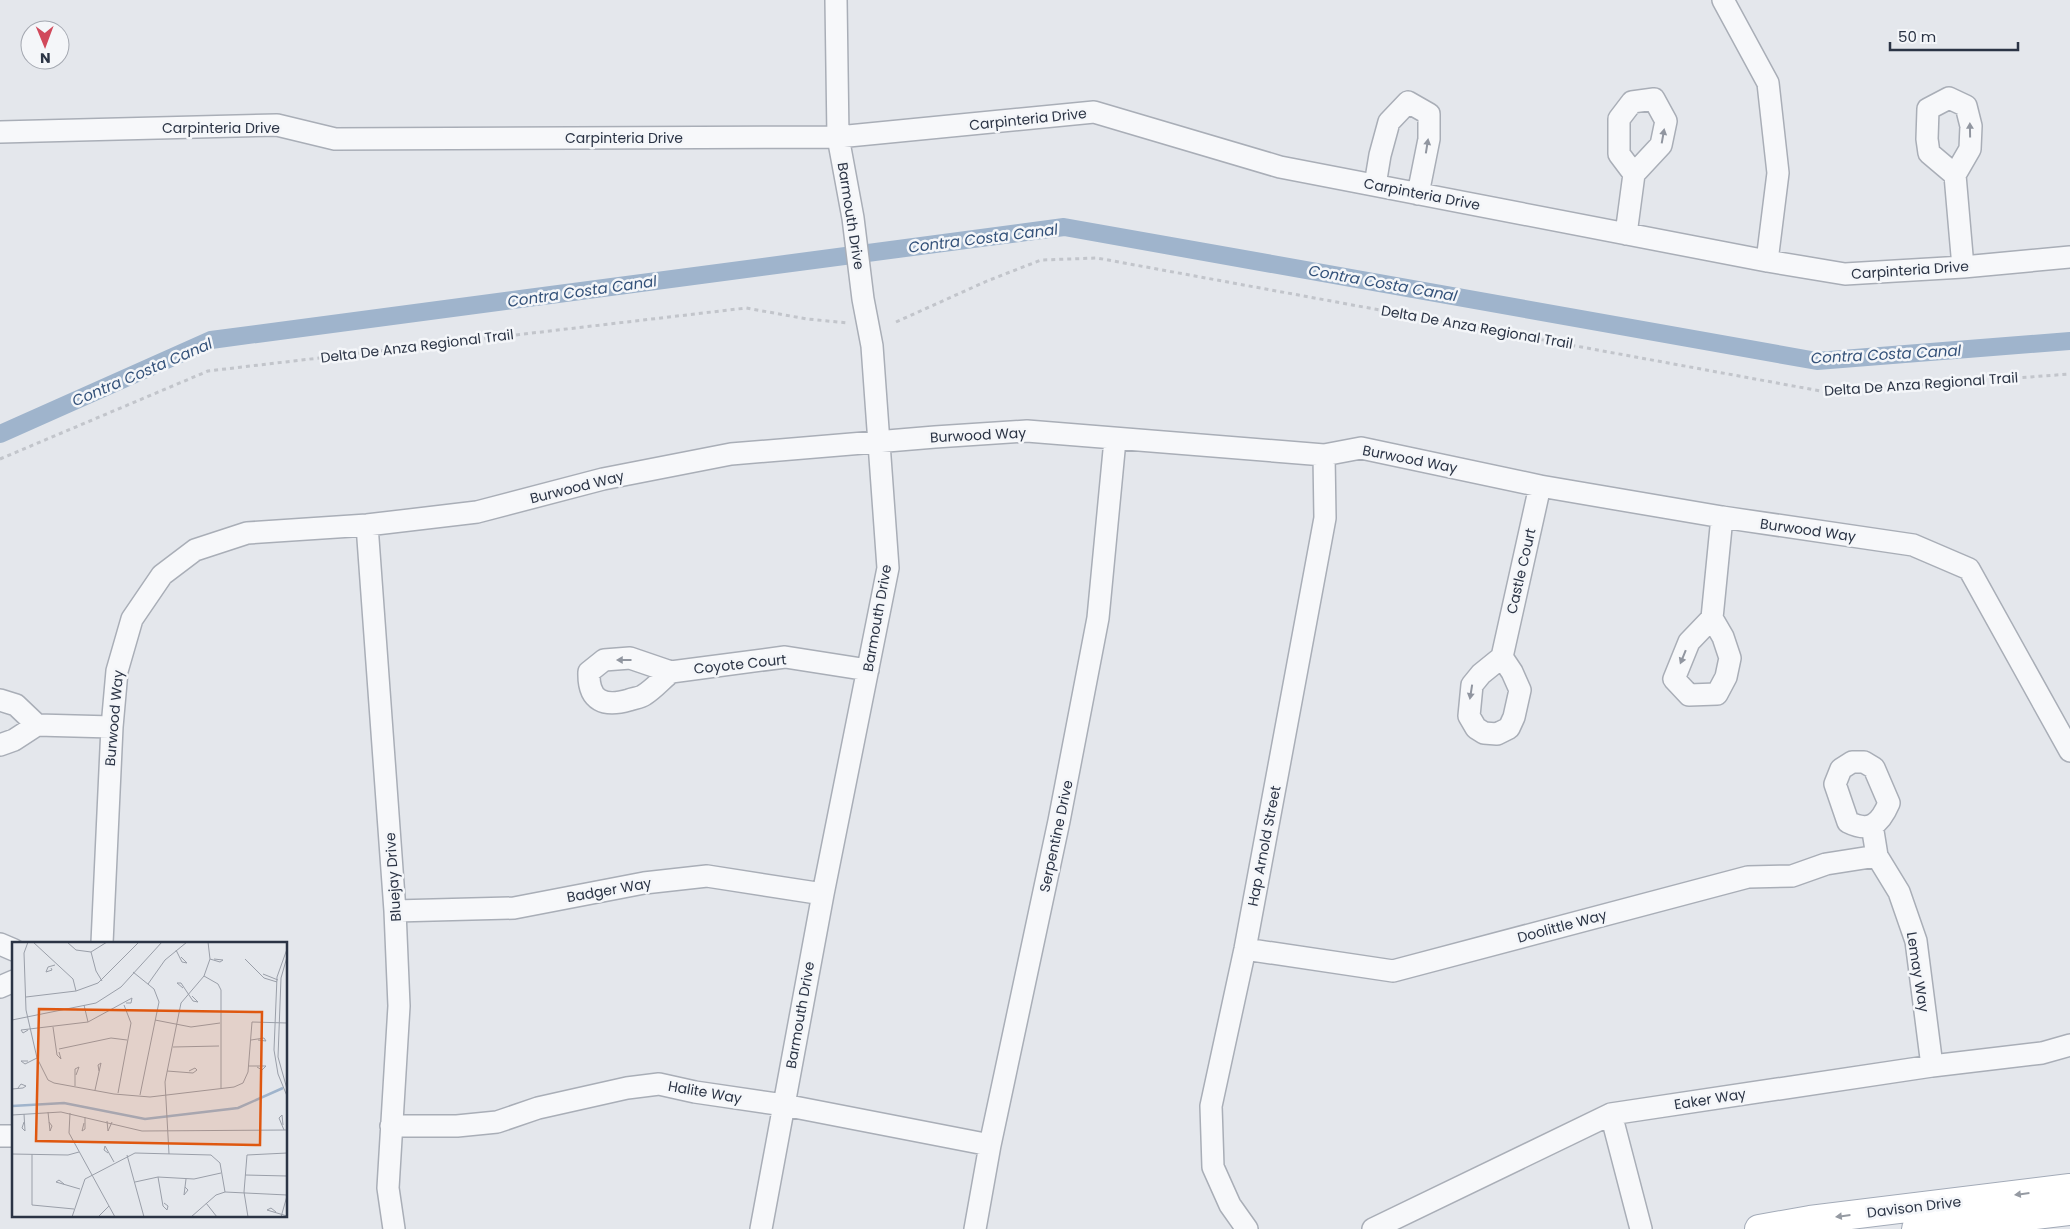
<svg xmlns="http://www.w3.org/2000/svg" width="2070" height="1229" font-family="Poppins,sans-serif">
<rect width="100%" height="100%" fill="#e4e7ec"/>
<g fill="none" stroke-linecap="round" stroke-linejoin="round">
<path stroke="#9fb4cc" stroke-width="18" d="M0 434 211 340 1064 227 1817 361 2070 341"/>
<g stroke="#a9aeb7" stroke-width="24">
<path id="minor" d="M1723 0 1768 83 1778 173 1767 261
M0 132 277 125 335 139 838 137 1094 112 1280 167 1767 261 1845 274 1963 267 2070 257
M1955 175 1929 153 1927 139 1928 109 1949 98 1966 106 1971 126 1970 149 1955 175 1963 267
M1375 185 1380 155 1389 122 1408 102 1429 114V139L1418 194
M1626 234 1634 174 1661 145 1666 121 1654 99 1632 102 1619 119V154L1634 174
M367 525 395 911 399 1006 388 1188 394 1229
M1712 618 1689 642 1674 679 1689 695 1717 694 1726 677 1730 658 1723 637 1712 618 1722 517
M1502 657 1512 672 1520 690 1514 717 1509 728 1497 734 1484 733 1476 728 1469 716 1472 685 1481 674 1502 657 1540 486
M671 672C662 679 654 689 644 695 640 698 634 698 629 700 605 707 588 702 589 672L604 660 630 658 671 672 785 657 868 670
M0 700 16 705 37 725
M0 745 14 740 37 725 112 727
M1852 762H1864L1874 768 1889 803C1880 824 1870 833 1848 822L1835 784 1841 769Z
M1872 825 1877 856 1899 892 1916 941 1932 1066
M395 911 514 908 644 883 707 876 823 894
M102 943 112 727 117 671 132 619 162 575 195 550 247 533 367 525 477 512 603 479 731 454 935 437 1027 431 1324 455 1361 448 1540 486 1722 517 1913 545 1969 569 2070 751
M0 944 14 950
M1245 949 1393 971 1748 877 1792 876 1826 864 1877 856
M0 987 14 981
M1611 1114 1641 1229
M391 1126H457L497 1122 538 1108 627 1088 659 1084 695 1092 784 1105 990 1145
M0 1136H14
M761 1229 823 894 888 568 872 346 863 299 853 218 838 137 836 0
M975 1229 990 1145 1059 821 1098 618 1115 440
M1247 1229 1230 1205 1213 1167 1211 1106 1245 949 1325 518 1324 455
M1373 1229 1611 1114 1932 1066 2042 1053 2070 1045"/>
</g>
<g stroke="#a3abb8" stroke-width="30">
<path id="major" d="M1759 1229 1810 1220 2070 1188
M1916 1229 2070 1211"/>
</g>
<path stroke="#c2c5cb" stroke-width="3" stroke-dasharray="4 4" stroke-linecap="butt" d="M896 322 987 281 1041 260 1097 258 1826 392 2070 374
M0 459 208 371 746 308 807 319 849 323"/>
<use href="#minor" stroke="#f7f8fa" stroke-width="21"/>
<use href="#major" stroke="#fff" stroke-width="28"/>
</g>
<defs><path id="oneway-solid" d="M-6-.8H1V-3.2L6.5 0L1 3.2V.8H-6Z" transform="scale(1.25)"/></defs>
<g fill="#9196a0">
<use href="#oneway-solid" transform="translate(1970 130) rotate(-91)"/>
<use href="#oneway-solid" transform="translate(1663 136) rotate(-80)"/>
<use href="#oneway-solid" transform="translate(1427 146) rotate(-81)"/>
<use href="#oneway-solid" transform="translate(1683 657) rotate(112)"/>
<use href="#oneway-solid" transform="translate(624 660) rotate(-180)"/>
<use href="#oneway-solid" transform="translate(1471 692) rotate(99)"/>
</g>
<g fill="#959aa2">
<use href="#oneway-solid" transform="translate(2022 1194) rotate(173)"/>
<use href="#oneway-solid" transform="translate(1843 1216) rotate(173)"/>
</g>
<g text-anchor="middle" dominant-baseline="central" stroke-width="5" stroke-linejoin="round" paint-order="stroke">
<g font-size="14" fill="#2b3445" stroke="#f4f6f9">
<text transform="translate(1028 119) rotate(-6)">Carpinteria Drive</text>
<text x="221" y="128">Carpinteria Drive</text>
<text x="624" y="138">Carpinteria Drive</text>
<text transform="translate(1422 194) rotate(11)">Carpinteria Drive</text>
<text transform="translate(851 216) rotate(81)">Barmouth Drive</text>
<text transform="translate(1910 270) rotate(-4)">Carpinteria Drive</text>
<text transform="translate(1477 327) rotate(10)">Delta De Anza Regional Trail</text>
<text transform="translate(417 346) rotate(-7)">Delta De Anza Regional Trail</text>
<text transform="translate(1921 384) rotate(-4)">Delta De Anza Regional Trail</text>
<text transform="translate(978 435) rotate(-3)">Burwood Way</text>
<text transform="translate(1410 459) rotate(11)">Burwood Way</text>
<text transform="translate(577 487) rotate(-14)">Burwood Way</text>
<text transform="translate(1808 530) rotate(8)">Burwood Way</text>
<text transform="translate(1521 571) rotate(-77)">Castle Court</text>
<text transform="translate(877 618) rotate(-80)">Barmouth Drive</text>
<text transform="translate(740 664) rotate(-6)">Coyote Court</text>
<text transform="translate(114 718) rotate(-85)">Burwood Way</text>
<text transform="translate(1056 836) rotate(-78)">Serpentine Drive</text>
<text transform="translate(1264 846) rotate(-79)">Hap Arnold Street</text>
<text transform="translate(393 877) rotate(-94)">Bluejay Drive</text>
<text transform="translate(609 890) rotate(-10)">Badger Way</text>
<text transform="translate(1562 926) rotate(-15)">Doolittle Way</text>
<text transform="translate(1918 972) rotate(81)">Lemay Way</text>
<text transform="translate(800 1015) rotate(-80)">Barmouth Drive</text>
<text transform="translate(705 1092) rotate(10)">Halite Way</text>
<text transform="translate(1710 1099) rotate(-9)">Eaker Way</text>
<text transform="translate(1914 1207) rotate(-7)">Davison Drive</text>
</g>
<g font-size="15" font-style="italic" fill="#34527a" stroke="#f4f6f9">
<text transform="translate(983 238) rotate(-7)">Contra Costa Canal</text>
<text transform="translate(1383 283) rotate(10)">Contra Costa Canal</text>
<text transform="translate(582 291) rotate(-8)">Contra Costa Canal</text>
<text transform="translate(1886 354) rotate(-3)">Contra Costa Canal</text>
<text transform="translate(142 372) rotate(-23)">Contra Costa Canal</text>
</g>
</g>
<g transform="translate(12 942)">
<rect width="275" height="275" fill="#e4e7ec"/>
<path fill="none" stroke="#9fb4cc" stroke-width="2.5" d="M0 164 52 161 133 177 226 166 271 146"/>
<path fill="none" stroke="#9a9fa9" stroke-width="1" d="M16 0 12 11 14 68 25 116 36 138 42 141 102 152 138 155 222 145 231 141 236 130 240 80 275 81M21 0 61 37 64 49M55 0 64 8 79 10 95 0M275 7 265 35 262 108 266 132 275 154M164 8 170 20 175 21 169 15M79 10 84 29 90 39M275 15 269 36 266 115 275 147M198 17 208 20 211 18 202 17M233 17 252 36 265 40M39 26 40 28 34 30 36 25 43 23M121 30 142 47 147 60 128 153M251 32 266 38M192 34 206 42 209 48V146M136 42 153 18 175 0M171 46 165 41H169L181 59 186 60 180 54M14 55 64 49 86 41 127 0M72 63 76 80M0 78 84 61 109 45 150 0M143 78 179 85 208 81M41 85 45 113 49 117 47 110M16 88 11 91 9 88 76 80 120 56 119 61H114M239 98 252 96 254 99 246 98M161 105 207 104M47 107 99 96 115 98M16 119H9L13 122 25 116M237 124H254L250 128 245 125M155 129 181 131 185 128 183 126 177 129M63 144V127L67 125 64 133M0 147 11 146 14 144 9 142 6 146M83 148 89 121 86 123 87 129M106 151 119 81 112 63M36 170 38 189 40 184 37 180M58 171 57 191 103 275M12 172 13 189 10 186 12 180M0 173 49 170 130 189 275 188M95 179 96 189 100 180M72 181 70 189 73 187V175M271 183 270 173 267 176 272 188M96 211 92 208 93 204 102 220M0 212 56 213 67 210M20 212V263L62 267M157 212 153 140 169 61 192 34 198 17 196 0M115 213 132 275M233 233 275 234M146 235 151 264 155 268 156 264 152 261M123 240 146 235 182 237 209 231M52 242 47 238 44 240 68 247M173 245 176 248 172 253 174 237M194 261 205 275M264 270 259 266 255 268 275 274M60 275 73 237 123 211 199 213 208 221 213 250M86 275 97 264M179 275 204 253 213 250 275 253M236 275 232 250 235 213 275 211M269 275 275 254"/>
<path fill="#df570f" fill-opacity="0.15" stroke="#df570f" stroke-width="2.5" d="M27 67 250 70 248 203 24 199Z"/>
<rect width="275" height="275" fill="none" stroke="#2b3445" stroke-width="2.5"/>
</g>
<g transform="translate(45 45) rotate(179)"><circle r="24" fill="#f4f6f9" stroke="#a4a8b1"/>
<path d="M0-4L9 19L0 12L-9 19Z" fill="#d1495b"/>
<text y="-8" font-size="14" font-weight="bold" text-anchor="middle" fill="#2b3445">N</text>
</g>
<path d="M1890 42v8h128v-8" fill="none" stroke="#2b3445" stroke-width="2.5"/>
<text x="1898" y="42" font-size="15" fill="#2b3445" stroke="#f4f6f9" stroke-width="4" paint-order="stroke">50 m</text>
</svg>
